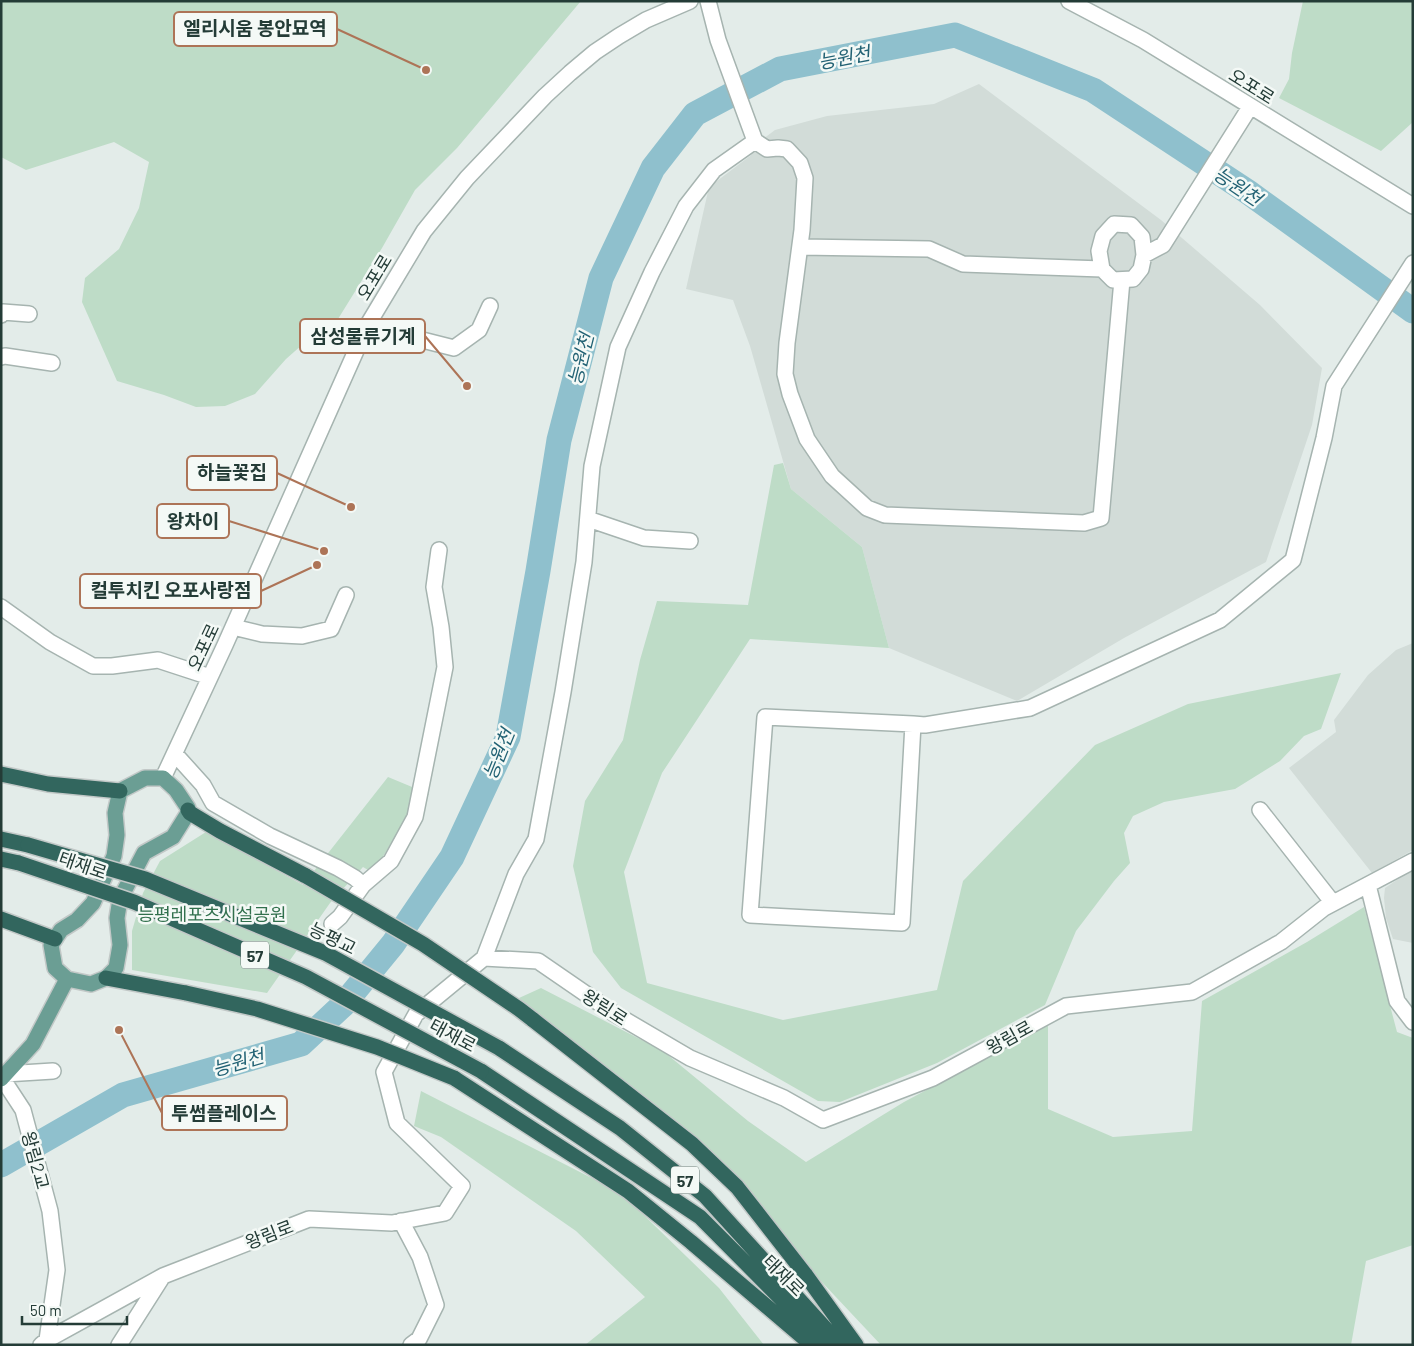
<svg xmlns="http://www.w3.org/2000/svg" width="1414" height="1346" font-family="Barlow,'Noto Sans KR',sans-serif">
<rect width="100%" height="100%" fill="#e3ece9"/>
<path fill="#d2dcd8" d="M979 84 1161 220 1260 305 1322 368 1312 425 1266 562 1124 638 1017 701 889 648 862 547 791 489 750 346 733 300 686 289 709 187 750 156 763 139 775 130 827 116 934 104Z
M1413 643V850L1372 873 1289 768 1336 732 1334 720 1368 675 1396 650Z
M1413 869V943L1393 939 1386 918 1384 898 1385 888Z"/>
<path fill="#bedcc7" d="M1 1H581L457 148 415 190 382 248 338 319 311 337 286 359 255 394 225 406 196 407 164 395 117 381 82 302 85 278 119 249 139 208 149 162 114 142 26 170 1 157Z
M1303 1H1413V122L1381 151 1279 98 1289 79 1292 53Z
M783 463 791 489 862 547 889 648 750 639 662 773 624 872 647 983 783 1020 937 990 963 881 1095 745 1188 704 1341 673 1321 729 1304 736 1280 761 1235 789 1164 802 1133 816 1124 833 1130 863 1114 881 1076 931 1045 1005 937 1063 840 1102 818 1101 621 988 593 952 573 866 585 801 623 740 640 660 657 601 748 605 774 465Z
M388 777 429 794 404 822 373 873 363 867 330 903 267 993 132 970V931L143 893 160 861 206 832 303 885Z
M1364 907 1397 1032 1413 1038V1245L1366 1261 1351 1345H881L789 1247 741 1180 519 998 541 988 663 1051 748 1121 806 1162 904 1102 1048 1025V1109L1113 1137 1192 1131 1202 1001 1307 942Z
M421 1091 621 1193 719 1288 764 1345H585L645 1297 576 1231 441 1137 414 1126Z"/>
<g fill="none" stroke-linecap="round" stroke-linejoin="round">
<path stroke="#8fc0cd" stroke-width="25" d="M1 1165 123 1095 301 1044 343 1005 393 944 452 857 508 737 538 571 559 440 601 278 653 168 695 114 780 69 955 35 1093 90 1248 192 1413 311"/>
<g stroke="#a6b4b0" stroke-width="18">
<path id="minor" d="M708 1 718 40 755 141 767 149 778 148 787 149 800 163 805 178 802 230 787 343 785 374 790 394 807 439 832 476 867 508 885 515 1084 523 1101 518 1122 280
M1069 1 1143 40 1413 206
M1114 224 1131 225 1142 237 1144 255 1141 269 1133 279 1113 280 1102 269 1099 251 1103 236Z
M800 247 929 249 963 264 1102 269
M1144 255 1163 245 1250 107
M1 315 3 312 29 314
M367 326 454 348 479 330 490 306
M1 357 5 356 52 363
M588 519 644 538 690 541
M1 607 50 642 93 666H112L158 660 210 677
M233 627 262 634 302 636 331 629 346 595
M913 724 902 923 750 915 765 717 913 724 925 725 1030 708 1220 620 1293 560 1324 438 1334 386 1413 263
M175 754 203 785 213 803 270 836 338 868 355 878 363 885 340 917 332 924
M163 778 225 645 367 326 424 231 467 178 545 96 570 73 595 52 619 36 646 20 690 1
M1260 810 1333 903
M363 885 391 861 415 817 445 667 441 627 434 587 439 550
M1368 885 1397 1001 1413 1022
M484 958 516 874 536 839 563 692 584 562 592 466 618 347 652 272 686 206 714 170 755 141
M5 1074 53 1071
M2 1078 23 1110 50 1211 57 1270 47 1340
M401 1221 420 1257 436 1305 419 1339 411 1345
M41 1345 47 1340 163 1276 309 1219 392 1223 445 1213 462 1186 397 1123 384 1072 416 1014 484 958 538 961 615 1014 690 1058 784 1098 823 1120 933 1078 1066 1006 1192 992 1281 942 1324 908 1413 861
M119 1345 161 1279"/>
</g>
<g stroke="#c2c8c7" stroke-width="18">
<path id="major" d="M145 778H163L176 790 188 808V813L173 837 144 853 120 899 117 918 120 945 116 968 106 978 91 984 67 979 55 968 51 945 61 930 77 920 93 903 114 856 117 835 115 813 120 791Z
M1 1079 33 1044 67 979"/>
</g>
<g stroke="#c2c8c7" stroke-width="18">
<path id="highway" d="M1 774 48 784 120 791
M188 810 190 813 220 831 306 876
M1 839 28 845
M1 859 19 863
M1 919 55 939
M106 978 186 993
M532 1019 692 1144 737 1187 805 1274 856 1345
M499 1048 620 1128 705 1196 835 1339 842 1345
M481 1071 700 1217 827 1345
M454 1078 628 1191 691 1242 812 1345"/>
</g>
<use href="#minor" stroke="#fff" stroke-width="15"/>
<use href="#major" stroke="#6b9e94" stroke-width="15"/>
<use href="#highway" stroke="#32665e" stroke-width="15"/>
<g stroke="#c2c8c7" stroke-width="18" stroke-linecap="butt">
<path id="highway-bridge" d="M28 845 145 879 325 953 499 1048
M19 863 134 902 306 977 481 1071
M306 876 423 944 519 1009 532 1019
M186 993 257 1009 377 1047 454 1078"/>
</g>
<use href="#highway-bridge" stroke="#32665e" stroke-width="15"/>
</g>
<g text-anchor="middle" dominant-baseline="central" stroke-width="5" stroke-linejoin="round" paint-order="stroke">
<g fill="#f4f9f6" stroke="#627570" stroke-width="1">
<rect x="241" y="941.5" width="28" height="27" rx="4"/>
<rect x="671" y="1166.5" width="28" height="27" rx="4"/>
</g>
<g font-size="16" font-weight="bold" fill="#243c37">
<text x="255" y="955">57</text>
<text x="685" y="1180">57</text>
</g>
<g font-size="18" fill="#243c37" stroke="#f4f9f6">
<text transform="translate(1252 86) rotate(32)">오포로</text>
<text transform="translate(374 277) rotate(-59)">오포로</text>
<text transform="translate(203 647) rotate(-65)">오포로</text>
<text transform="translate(83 865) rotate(19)">태재로</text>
<text transform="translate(333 938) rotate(26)">능평교</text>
<text transform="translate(605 1007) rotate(33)">왕림로</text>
<text transform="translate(453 1035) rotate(28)">태재로</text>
<text transform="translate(1009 1037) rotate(-29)">왕림로</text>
<text transform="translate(36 1160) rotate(75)">왕림2교</text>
<text transform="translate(269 1234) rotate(-21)">왕림로</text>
<text transform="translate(784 1275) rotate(45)">태재로</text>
</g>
<g font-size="18" fill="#31704d" stroke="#f4f9f6">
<text x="212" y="914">능평레포츠시설공원</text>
</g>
<g font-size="19" font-style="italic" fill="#226274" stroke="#f4f9f6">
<text transform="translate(844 57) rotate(-11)">능원천</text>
<text transform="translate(1238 186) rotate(34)">능원천</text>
<text transform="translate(580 359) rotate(-76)">능원천</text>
<text transform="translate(498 754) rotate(-68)">능원천</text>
<text transform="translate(238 1062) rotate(-16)">능원천</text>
</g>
</g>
<path fill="none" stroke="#ad7457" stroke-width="2" d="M426 70L337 29M467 386L425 336M351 507L277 473M324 551L229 521M317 565L261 591M119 1030L162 1113"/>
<g fill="#ad7457" stroke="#f4f9f6" stroke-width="2">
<circle cx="426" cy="70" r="5"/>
<circle cx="467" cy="386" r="5"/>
<circle cx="351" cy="507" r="5"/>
<circle cx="324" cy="551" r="5"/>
<circle cx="317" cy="565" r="5"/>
<circle cx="119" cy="1030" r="5"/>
</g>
<g fill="#f4f9f6" stroke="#ad7457" stroke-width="2">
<rect x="174" y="12" width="163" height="34" rx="5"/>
<rect x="300" y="319" width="125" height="34" rx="5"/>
<rect x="187" y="456" width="90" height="34" rx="5"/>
<rect x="157" y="504" width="72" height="34" rx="5"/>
<rect x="80" y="574" width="181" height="34" rx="5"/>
<rect x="162" y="1096" width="125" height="34" rx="5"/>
</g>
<g font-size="19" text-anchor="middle" font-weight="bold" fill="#243c37">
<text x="255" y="35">엘리시움 봉안묘역</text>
<text x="363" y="343">삼성물류기계</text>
<text x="232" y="479">하늘꽃집</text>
<text x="193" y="528">왕차이</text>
<text x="171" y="597">컬투치킨 오포사랑점</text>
<text x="224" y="1120">투썸플레이스</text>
</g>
<rect width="1414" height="1346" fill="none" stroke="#243c37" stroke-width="5"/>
<path d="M22 1316v8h105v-8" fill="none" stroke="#243c37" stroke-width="2.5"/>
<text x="30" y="1316" font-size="15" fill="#243c37" stroke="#f4f9f6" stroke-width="4" paint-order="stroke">50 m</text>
</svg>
